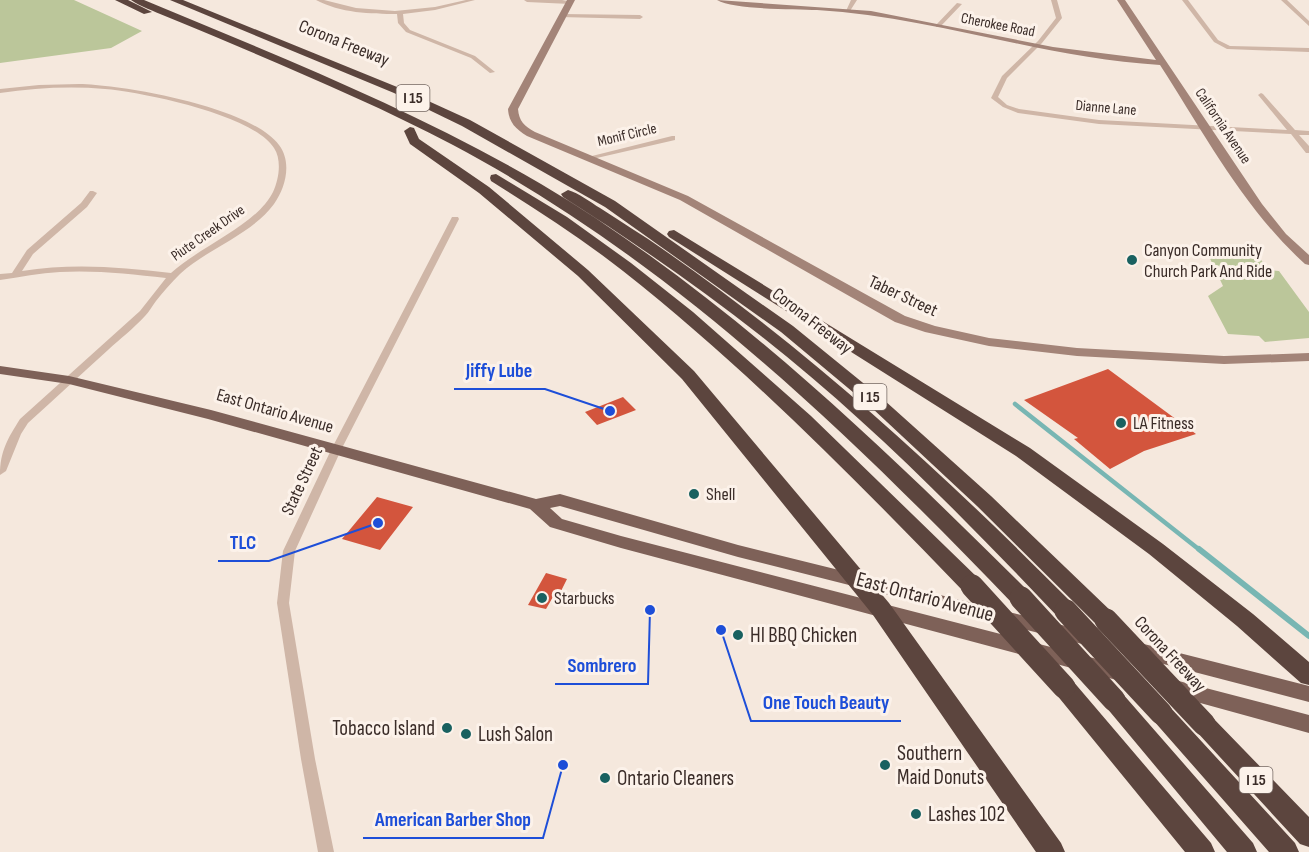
<svg xmlns="http://www.w3.org/2000/svg" width="1309" height="852" font-family="'Sofia Sans Condensed',sans-serif">
<rect width="100%" height="100%" fill="#f5e8dd"/>
<path fill="#bbc69a" d="M0 0H74L142 31 111 48 0 63Z
M1205 248 1255 251 1268 270 1279 271 1309 312V338L1265 342 1259 336 1228 334 1208 296 1223 286Z"/>
<g fill="none" stroke-linecap="round" stroke-linejoin="round">
<path stroke="#78b6b3" stroke-width="4.5" d="M1015 404 1201 551"/>
<path stroke="#78b6b3" stroke-width="6" d="M1199 549 1309 636"/>
</g>
<path fill="#d3553d" d="M1108 369 1196 434 1144 451 1110 469 1074 439 1078 438 1024 400Z
M623 397 636 410 597 425 585 412Z
M377 497 413 507 380 550 342 539Z
M546 573 567 579 561 591 557 590 546 609 528 605Z"/>
<g fill="none" stroke-linecap="round" stroke-linejoin="round">
<path fill="#cfb6a7" fill-rule="evenodd" d="M316 0H324L356 8 395 11 435 7 466 0H475L435 10 403 14 404 23 410 30 475 56 495 72 490 73 471 58 406 32 398 23 397 14C371 14 340 13 316 0Z
M524 0H562L573 2 570 4 527 2Z
M851 0H857L850 11H846Z
M1051 0H1057L1062 18 1042 43 1007 78 998 97 1007 105 1019 109 1099 120 1287 130 1259 96 1258 95 1261 93 1263 94 1295 130 1309 131V135H1299L1309 146V153H1306L1291 134 1099 124 1018 113 1003 107 991 98 1002 76 1038 41 1056 18Z
M1182 0H1188L1218 40 1230 46 1309 48V52L1227 49 1214 42Z
M1281 0H1287L1309 21V26Z
M957 3 962 4 940 27H936V25Z
M562 14 640 15 643 17 640 19 560 17V15Z
M79 84C125 85 251 107 279 145 292 162 286 187 274 204 251 235 208 248 180 274 171 283 163 292 156 301 152 306 149 312 145 316 134 328 120 339 108 350 81 374 55 399 28 423L21 434 6 471 0 475C0 451 8 438 20 419L140 311 166 278C131 274 95 270 60 272 40 273 20 277 0 280V274L12 273 27 250 81 203 90 191H93L97 193 87 207 33 254 22 271C72 263 121 267 171 273 199 247 257 225 273 192 279 179 282 160 274 148 254 115 142 92 105 89 70 86 34 88 0 93V89L39 85Z
M672 136H675V140L588 160 584 158Z
M452 217H458L459 219 341 450 295 551 289 603 315 759 334 852H318L301 759 277 603 283 551 331 450Z"/>
<path fill="#a38478" fill-rule="evenodd" d="M567 0H575L518 109C519 121 524 126 535 132L688 196 905 316 935 326 989 338 1077 348 1224 356 1309 353V361L1224 364 1077 356 989 346 925 332 895 322 680 200 527 136C516 129 509 123 508 109Z
M717 0 871 11 1053 47 1156 60 1117 0H1125L1262 204 1286 234 1309 255V265L1305 264C1244 209 1204 133 1160 65 1044 58 933 17 817 10 795 9 734 10 717 0Z"/>
<path fill="#7e6158" fill-rule="evenodd" d="M0 366 69 376 211 410 536 499 560 494 738 545 1090 632 1097 634 1099 639 1097 644 1090 646 738 557 560 506 550 508 562 519 621 536 1124 666 1131 668 1134 674 1131 680 1124 682 621 548 550 527 530 509 208 419 69 384 0 374Z
M1136 642 1309 686V702L1129 655 1127 650 1129 645Z
M1171 679 1309 715V733L1164 693 1161 687 1164 681Z"/>
<path fill="#5c453e" fill-rule="evenodd" d="M115 0H128L152 12 144 14Z
M131 0H144C279 56 415 110 541 184 724 293 879 443 1029 592L1032 598 1029 604 1021 606 1013 604C845 429 669 260 453 145 381 107 305 75 230 43 209 34 187 25 165 16 154 11 141 7 131 0Z
M170 0H183L402 89 470 120 615 201 793 326 884 400 991 496 1114 614 1117 620 1114 626 1106 629 1098 626 977 506 872 408 781 332 605 207 462 126 394 93Z
M410 127 414 128 419 139 489 187 588 270 694 371 889 603 1061 843 1065 852H1036L873 615 682 379 578 276 479 193 410 144 404 131Z
M496 174 567 217 631 263 693 312 811 416 980 580 983 586 980 592 972 594 964 592C855 479 746 368 623 271 581 238 536 209 491 181L490 178 491 175Z
M568 190C579 193 590 202 600 208 621 222 643 235 664 250 814 354 946 476 1074 605L1077 611 1074 617 1066 619 1058 617C964 518 868 420 761 336 697 286 631 240 563 197L561 194Z
M674 230 1030 448 1163 544 1253 614 1309 662V685L1301 683 1237 626 1149 554 1016 456 669 237 667 234 669 231Z
M1064 677 1072 680 1211 843 1215 852H1185L1056 694 1052 687 1056 680Z
M1114 690 1122 693 1253 843 1257 852H1227L1106 707 1102 700 1106 693Z
M1161 703 1169 706 1295 843 1299 852H1269L1153 720 1149 713 1153 706Z
M1204 714 1212 717 1309 817V847L1300 844 1196 731 1192 724 1196 717Z"/>
<path stroke="#5c453e" stroke-width="23" d="M972 586 1064 687
M1021 598 1114 700
M1066 611 1161 713
M1106 620 1204 724"/>
</g>
<g fill="#196160" stroke="#fcf2ea" stroke-width="2">
<circle cx="1132" cy="260" r="6"/>
<circle cx="1121" cy="423" r="6"/>
<circle cx="694" cy="494" r="6"/>
<circle cx="542" cy="598" r="6"/>
<circle cx="738" cy="635" r="6"/>
<circle cx="447" cy="728" r="6"/>
<circle cx="466" cy="734" r="6"/>
<circle cx="885" cy="765" r="6"/>
<circle cx="605" cy="778" r="6"/>
<circle cx="916" cy="814" r="6"/>
</g>
<g text-anchor="middle" dominant-baseline="central" stroke-width="6" stroke-linejoin="round" paint-order="stroke">
<g font-size="15" fill="#3a2c28" stroke="#fcf2ea">
<text transform="translate(998 25) rotate(11)">Cherokee Road</text>
<text transform="translate(1106 108) rotate(5)">Dianne Lane</text>
<text transform="translate(1223 126) rotate(56)">California Avenue</text>
<text transform="translate(627 135) rotate(-13)">Monif Circle</text>
<text transform="translate(208 233) rotate(-35)">Piute Creek Drive</text>
</g>
<g fill="#fcf2ea" stroke="#746762" stroke-width="1.5">
<rect x="396.5" y="85" width="33" height="26" rx="4.5"/>
<rect x="853.5" y="384" width="33" height="26" rx="4.5"/>
<rect x="1239.5" y="767" width="33" height="26" rx="4.5"/>
</g>
<g font-size="16" font-weight="bold" fill="#3a2c28">
<text x="413" y="98">I 15</text>
<text x="870" y="397">I 15</text>
<text x="1256" y="780">I 15</text>
</g>
<g font-size="18" fill="#3a2c28" stroke="#fcf2ea">
<text transform="translate(344 43) rotate(22)">Corona Freeway</text>
<text transform="translate(903 296) rotate(25)">Taber Street</text>
<text transform="translate(812 321) rotate(38)">Corona Freeway</text>
<text transform="translate(275 411) rotate(16)">East Ontario Avenue</text>
<text transform="translate(302 481) rotate(-65)">State Street</text>
<text transform="translate(1170 654) rotate(47)">Corona Freeway</text>
</g>
<g font-size="18" fill="#3a2c28" stroke="#fcf2ea" text-anchor="start">
<text x="1144" y="250">Canyon Community<tspan x="1144" dy="21">Church Park And Ride</tspan></text>
<text x="1133" y="423">LA Fitness</text>
<text x="706" y="494">Shell</text>
<text x="554" y="598">Starbucks</text>
</g>
<g font-size="21" fill="#3a2c28" stroke="#fcf2ea">
<text transform="translate(925 597) rotate(15)">East Ontario Avenue</text>
</g>
<g font-size="21" fill="#3a2c28" stroke="#fcf2ea" text-anchor="start">
<text x="750" y="635">HI BBQ Chicken</text>
<text x="435" y="728" text-anchor="end">Tobacco Island</text>
<text x="478" y="734">Lush Salon</text>
<text x="897" y="753">Southern<tspan x="897" dy="24">Maid Donuts</tspan></text>
<text x="617" y="778">Ontario Cleaners</text>
<text x="928" y="814">Lashes 102</text>
</g>
</g>
<path fill="none" stroke="#1d4ed8" stroke-width="2" d="M610 411L545 389H454M378 523L269 561H218M650 610L648 684H555M721 630L751 721H901M563 765L543 838H363"/>
<g fill="#1d4ed8" stroke="#fcf2ea" stroke-width="2">
<circle cx="610" cy="411" r="6"/>
<circle cx="378" cy="523" r="6"/>
<circle cx="650" cy="610" r="6"/>
<circle cx="721" cy="630" r="6"/>
<circle cx="563" cy="765" r="6"/>
</g>
<g font-size="20" text-anchor="middle" font-weight="bold" fill="#1d4ed8" stroke="#fcf2ea" stroke-width="6" stroke-linejoin="round" paint-order="stroke">
<text x="499" y="377">Jiffy Lube</text>
<text x="243" y="549">TLC</text>
<text x="602" y="672">Sombrero</text>
<text x="826" y="709">One Touch Beauty</text>
<text x="453" y="826">American Barber Shop</text>
</g>
</svg>
